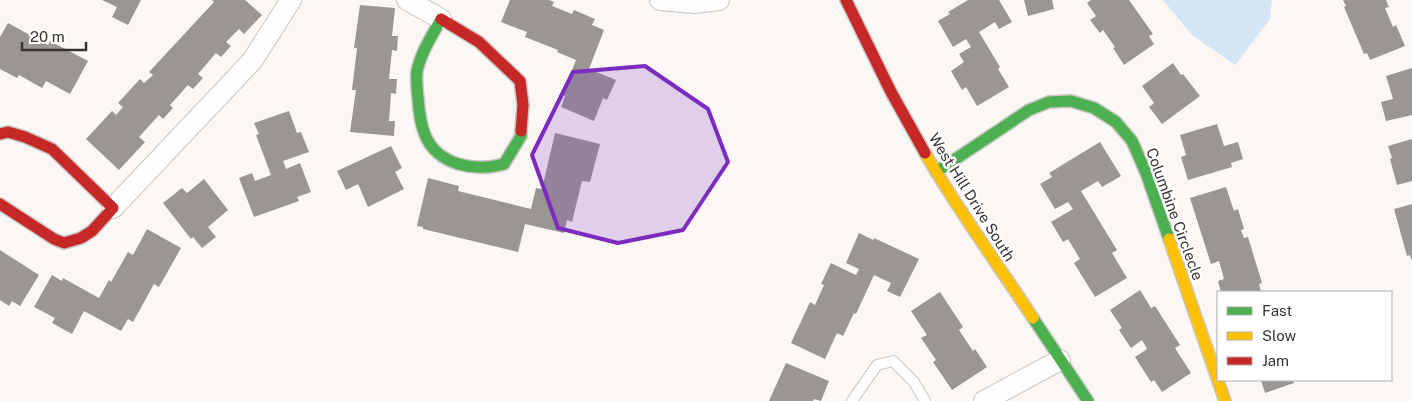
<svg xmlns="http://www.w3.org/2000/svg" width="1412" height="401" font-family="'Public Sans',sans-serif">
<rect width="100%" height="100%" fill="#faf7f5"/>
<path fill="#d4e5f6" d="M1163 0H1272L1270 19 1235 65 1192 35Z"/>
<path fill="#9a9694" d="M102 0H141L128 25 112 17 117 7Z
M212 0H245L262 15 244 34 239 29 226 42 231 46 221 57 216 53 198 74 203 78 193 89 188 85 170 105 173 108 163 119 159 115 139 137 145 142 119 170 86 139 112 111 116 115 123 107 118 103 140 79 144 83 153 75 149 72 214 2Z
M510 0H549L554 2 552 6 572 14 574 10 595 19 592 25 604 30 589 69 616 80 607 100 603 98 594 121 561 107 565 96 562 95 576 60 557 52 558 50 525 37 527 32 501 22Z
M968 0H999L1012 22 999 29 995 22 979 32 1000 67 998 69 1009 87 977 106 966 87 962 90 951 71 964 62 959 54 971 47 966 39 953 47 938 21 950 14 948 12Z
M1024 0H1052L1054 9 1028 16Z
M1091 0H1129L1153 34 1149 36 1154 44 1124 65 1113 48 1115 47 1103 30 1100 33 1090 20 1096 16 1087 3Z
M1343 0H1386L1389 7 1385 8 1393 27 1396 25 1405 46 1370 60 1367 53 1364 54 1344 7 1346 6Z
M360 5 395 8 392 36H398L397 51 392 50 389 79H397L396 94 391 93 389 121H395L394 136 350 132 356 90H352L357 48H354Z
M8 23 48 45 50 41 88 61 70 94 46 81 42 88 19 75 17 78 0 69V37Z
M1173 63 1181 75 1183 74 1200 96 1162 124 1149 107 1154 103 1142 86Z
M1412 68V115L1386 121 1381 102 1393 99 1386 76Z
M289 111 297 133 301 132 309 152 283 161 286 169 300 163 311 192 297 197 299 201 254 217 239 178 252 173 255 181 271 175 256 135 259 134 254 123Z
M1217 124 1224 146 1238 142 1243 159 1231 163 1232 167 1188 180 1181 157 1186 155 1180 135Z
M555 133 600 144 590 182 582 181 572 222 567 220 564 233 525 224 518 252 423 229V227L417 226 428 178 459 186 458 191 531 209 536 188 542 189Z
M1412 139V181L1397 185 1390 159 1392 158 1388 146Z
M1100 142 1121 176 1102 187 1098 181 1081 191 1117 250 1112 253 1127 278 1095 297 1074 263 1080 259 1068 239 1063 242 1051 222 1073 209 1068 202 1055 209 1040 184 1052 177 1049 173Z
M391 146 402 168 395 172 404 189 368 207 358 184 346 190 337 171Z
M204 179 228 210 208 227 216 237 202 248 193 237 191 239 163 203 182 188 187 193Z
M1226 187 1234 211 1238 209 1244 229 1241 230 1244 238 1248 237 1262 283 1259 284 1261 292H1221L1218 281 1224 279 1219 261 1211 264 1190 198Z
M1412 204V259H1411L1410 255 1407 256 1394 209Z
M147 229 181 248 159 287 154 284 133 322 128 319 121 331 84 311 72 334 52 323 55 318 34 307 52 275 62 281 63 278 99 298 109 280 111 282 128 252 133 255Z
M859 233 873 240 874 238 919 259 900 297 887 291 891 283 874 275 856 314 854 313 843 336 837 333 825 359 791 343 810 302 815 305 824 285 821 284 831 263 856 275 859 269 846 263Z
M0 250 39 275 20 306 12 301 9 306 0 300Z
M1140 290 1151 308 1155 306 1180 345 1175 348 1191 373 1162 392 1154 380 1151 382 1135 357 1147 349 1145 345 1142 340 1131 348 1119 330 1122 328 1110 310Z
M940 292 963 327 959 330 973 351 975 349 987 367 952 390 933 362 936 360 921 338 927 335 911 311Z
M786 363 829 381 821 401 814 399 813 401H769Z
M1261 380H1293L1294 383 1265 393Z"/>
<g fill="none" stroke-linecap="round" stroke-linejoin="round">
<g stroke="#cac6c2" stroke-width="12">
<path id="lane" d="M852 401 877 365 893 361 914 382 925 401"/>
</g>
<g stroke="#cac6c2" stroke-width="22">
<path id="street" d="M407 0 441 19
M660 0 694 3 719 0
M113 208 252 61 291 0
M984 401 1060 360"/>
</g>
<g stroke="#cac6c2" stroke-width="14">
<path id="fast" d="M441 19C432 36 421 52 417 71 416 79 417 89 418 98 419 111 420 123 425 135 438 166 476 172 504 164L521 136V131
M936 172 1029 110 1049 102 1071 101 1094 108 1116 122 1132 141 1146 173 1169 239
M1033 318 1088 401"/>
</g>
<g stroke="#cac6c2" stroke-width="14">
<path id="slow" d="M925 153C958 210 997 263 1033 318
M1169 239 1225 401"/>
</g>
<g stroke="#cac6c2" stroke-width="14">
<path id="jam" d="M846 0 891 92 925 153
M441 19 479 42 520 81 523 105 521 131
M0 134 8 132 25 137 52 149 113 208 92 231 81 238 64 243 54 239 0 204"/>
</g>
<use href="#lane" stroke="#fefefe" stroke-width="10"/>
<use href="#street" stroke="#fefefe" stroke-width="20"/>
<use href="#fast" stroke="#4caf50" stroke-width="11"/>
<use href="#slow" stroke="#ffc107" stroke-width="11"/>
<use href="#jam" stroke="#c62828" stroke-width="11"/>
</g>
<path fill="#7b2cbf" fill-opacity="0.2" stroke="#7b2cbf" stroke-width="4" stroke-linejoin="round" d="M645 66 708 109 728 162 683 230 618 243 558 228 532 155 573 72Z"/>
<g text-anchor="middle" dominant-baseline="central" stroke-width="5" stroke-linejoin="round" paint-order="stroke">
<g font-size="15" fill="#39332e" stroke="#fff">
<text transform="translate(972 197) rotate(58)">West Hill Drive South</text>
<text transform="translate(1175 214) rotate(70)">Columbine Circlecle</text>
</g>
</g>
<rect x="1217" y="291" width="175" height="90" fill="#ffffff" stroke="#b0adab"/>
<rect x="1227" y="307" width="25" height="8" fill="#4caf50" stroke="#b0adab"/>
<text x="1262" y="316" font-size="15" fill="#39332e">Fast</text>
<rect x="1227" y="332" width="25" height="8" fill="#ffc107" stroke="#b0adab"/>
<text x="1262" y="341" font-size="15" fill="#39332e">Slow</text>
<rect x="1227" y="357" width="25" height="8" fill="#c62828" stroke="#b0adab"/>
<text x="1262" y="366" font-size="15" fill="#39332e">Jam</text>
<path d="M22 42v8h64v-8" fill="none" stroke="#39332e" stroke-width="2.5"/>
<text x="30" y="42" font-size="15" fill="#39332e" stroke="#ffffff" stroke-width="4" paint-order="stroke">20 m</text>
</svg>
